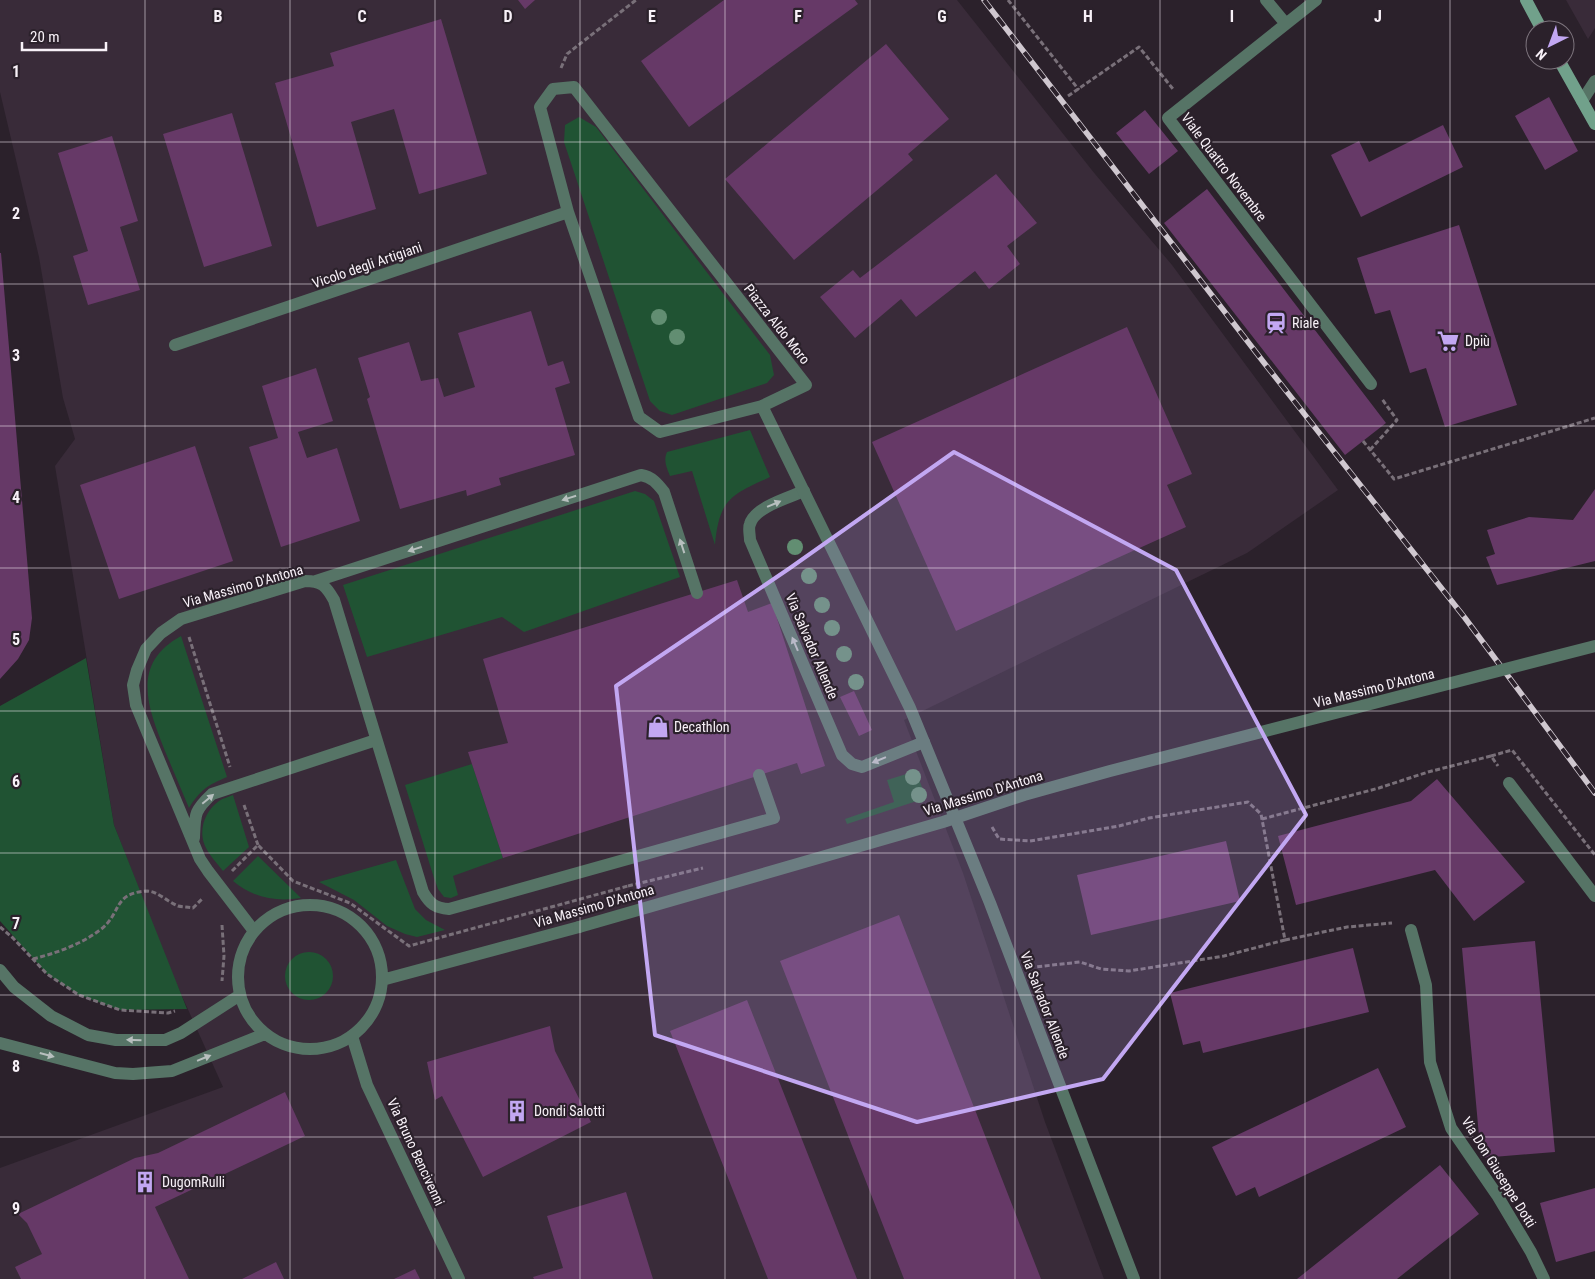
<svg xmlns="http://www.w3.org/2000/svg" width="1595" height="1279" font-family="'Roboto Condensed',sans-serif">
<rect width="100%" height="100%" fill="#2b212b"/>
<path fill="#392b39" d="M0 0H957L1095 174 1172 265 1338 490 1247 553 904 720 963 873 1045 1122 1104 1279H0V1168L223 1087 172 974 114 825 55 466 75 439 63 398 39 257 0 92Z
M1566 0H1595V28L1588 39Z"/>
<path fill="#205333" d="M579 117 596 127 770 355 774 375 767 383 672 415 660 411 650 401 564 142 565 125Z
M750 430 770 477C731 495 719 499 715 545L692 471 670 476C667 468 663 461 667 452Z
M635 491 645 494 654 501 680 577 524 632 502 617 367 657 343 585Z
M181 636 227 777C208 785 200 790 189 808 181 789 173 770 165 751 148 708 130 664 181 636Z
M86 658 114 825 187 1009 120 1010 79 995 47 974 0 921V706Z
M472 764 503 858 453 876 458 895 451 898 444 897 438 889 434 878 405 785Z
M916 771 926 798 847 824 845 819 894 802 887 780Z
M233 795 249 847 223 871C217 863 209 855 205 846 198 830 205 811 219 801 223 798 229 797 233 795Z
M258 856 301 898C276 902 253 898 233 881Z
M396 860 415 909 426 920 445 930 417 937 405 934 387 926 354 900 319 882Z
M285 976a24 24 0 1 1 48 0a24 24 0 1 1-48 0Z"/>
<path fill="#663967" d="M518 0H535L525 9Z
M724 0H855L858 4 689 127 641 61Z
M441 19 487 174 419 194 394 109 351 122 376 209 317 227 275 83 334 66 330 53Z
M886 44 949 119 908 154 913 160 794 260 725 179Z
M1549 97 1578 151 1545 170 1515 116Z
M1145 110 1178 151 1149 174 1116 133Z
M232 113 272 246 204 267 163 134Z
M1443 125 1463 167 1361 217 1331 155 1359 141 1369 162Z
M112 136 138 221 120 227 140 290 88 305 73 256 88 251 58 153Z
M996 174 1037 223 1007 246 1020 264 989 289 975 271 916 317 901 299 855 338 820 297 853 270 860 278Z
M1207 189 1386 423 1345 455 1164 223Z
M1459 225 1517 405 1445 427 1426 368 1410 373 1390 310 1375 314 1357 258Z
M0 253H1L32 618 29 640 18 659 0 679Z
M531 311 548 366 563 361 570 383 555 388 575 455 499 478 501 485 467 496 466 490 400 509 367 399 370 397 358 358 409 342 421 381 438 378 444 397 475 387 458 333Z
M1127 327 1192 474 1167 485 1186 527 956 631 872 442Z
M316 368 333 421 298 432 307 458 337 448 360 521 281 547 249 447 278 438 262 386Z
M195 446 233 561 119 599 80 485Z
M1595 489V561L1497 585 1486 557 1495 554 1487 530 1529 517 1573 520Z
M737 580 748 612 772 603 825 766 801 774 797 763 503 858 468 752 508 743 483 659Z
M854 691 872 730 859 736 840 697Z
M1437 779 1525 882 1474 921 1435 870 1296 905 1278 836 1411 801Z
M1226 841 1240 901 1091 935 1077 875Z
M899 915 1041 1279H904L780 961Z
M1535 941 1555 1152 1481 1158 1462 948Z
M1353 948 1369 1012 1203 1053 1200 1041 1183 1045 1170 993Z
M747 1000 857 1279H768L670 1031Z
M550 1026 555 1051 591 1122 483 1177 442 1096 435 1100 427 1062Z
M1378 1068 1406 1127 1259 1197 1255 1187 1236 1196 1212 1147Z
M285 1092 305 1136 155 1207 189 1279H21L15 1267 42 1254 27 1223 18 1214 135 1158 158 1153Z
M1440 1165 1479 1214 1397 1279H1297Z
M1595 1188V1251L1556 1262 1540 1203Z
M626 1192 653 1279H534L533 1277 563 1268 547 1216Z
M276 1262 284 1279H242Z
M415 1269 420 1279H394Z"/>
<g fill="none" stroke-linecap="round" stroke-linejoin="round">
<path stroke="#797079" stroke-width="3" stroke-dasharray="5 2.5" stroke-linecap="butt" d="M1008 0 1079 90
M561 68 567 54 636 0
M1068 96 1139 47 1173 89
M1363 441 1394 479 1595 418
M1370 450 1397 420 1382 399
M189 637 230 767
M1491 756 1512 750 1595 855
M244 805 258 845
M1262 819 1379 788 1428 772 1491 756 1498 766
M992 827 999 839 1030 841 1119 826 1149 818 1248 802 1261 814 1285 940 1224 956 1129 971 1101 969 1080 962 1035 967
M232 871 258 845 293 881 350 903 409 946 628 886
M222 925 224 956 222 981
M0 927 13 938 47 974 79 995 120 1010 168 1013 175 1011
M1285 940 1347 927 1392 923
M33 959C56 953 80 945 100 930 122 914 112 893 147 891 157 891 168 902 178 906 183 907 188 907 193 908L203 898"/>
<path stroke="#567466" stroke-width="12" d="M804 491C788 498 755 507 750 524 748 528 750 535 750 540L842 755 852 764 862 767 924 742
M316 581 641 475C652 477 657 483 664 492L697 593
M1509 783 1595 896
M194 838C195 814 194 811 212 794L376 740
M254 931 208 871 200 859 136 705 133 685 137 670 146 649 161 633 181 619 305 581C322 581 326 586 334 600L423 892C430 904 435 908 449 909L774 818 759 775"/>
<path stroke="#567466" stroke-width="12" d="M1266 0 1286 24
M1316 0 1168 118 1371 384
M574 87 806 385 762 406 660 432 639 417 568 212 540 107 553 89Z
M1582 101 1595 81
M175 345 568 212
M762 406 910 708 990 903 1134 1279
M1411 930 1426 985 1430 1062 1451 1128 1497 1195 1531 1252 1544 1279
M352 1036 367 1085 459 1279"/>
<path stroke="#567466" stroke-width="12" d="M238 977a72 72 0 1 1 144 0a72 72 0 1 1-144 0Z
M0 970 14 987 51 1016 88 1035 116 1040H165L181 1033 240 995
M382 980 579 927
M0 1043 115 1073 133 1074 172 1071 265 1034"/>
<path stroke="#71a18b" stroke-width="12" d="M1526 0 1542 30
M1559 60 1595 124"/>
<g stroke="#cfc7cf" stroke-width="5.5">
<path id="rail" d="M984 0 1265 364 1465 618 1595 793"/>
</g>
<use href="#rail" stroke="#2b212b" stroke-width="4" stroke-dasharray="11" stroke-linecap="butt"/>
<path stroke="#797079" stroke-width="3" stroke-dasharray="5 2.5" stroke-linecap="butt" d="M628 886 703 868"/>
<path stroke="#567466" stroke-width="12" d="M579 927 943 822 1024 795 1110 771 1595 646"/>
</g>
<g fill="#628e72">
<circle cx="659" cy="317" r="8"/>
<circle cx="677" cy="337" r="8"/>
<circle cx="795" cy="547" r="8"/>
<circle cx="809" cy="576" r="8"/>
<circle cx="822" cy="605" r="8"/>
<circle cx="832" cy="628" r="8"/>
<circle cx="844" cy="654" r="8"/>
<circle cx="856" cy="682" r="8"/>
<circle cx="913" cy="777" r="8"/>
<circle cx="919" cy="795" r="8"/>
</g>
<defs><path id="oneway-solid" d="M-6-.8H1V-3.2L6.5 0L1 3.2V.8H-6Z" transform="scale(1.25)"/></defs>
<g fill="#b7bfbe">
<use href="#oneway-solid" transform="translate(569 498) rotate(162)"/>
<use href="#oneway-solid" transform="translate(774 504) rotate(-23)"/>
<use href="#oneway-solid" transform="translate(682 546) rotate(-108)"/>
<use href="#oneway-solid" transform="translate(415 549) rotate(162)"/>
<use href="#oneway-solid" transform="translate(795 644) rotate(-113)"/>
<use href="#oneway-solid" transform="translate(879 760) rotate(158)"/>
<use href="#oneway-solid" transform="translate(208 799) rotate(-40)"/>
<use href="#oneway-solid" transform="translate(134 1040) rotate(-179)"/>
<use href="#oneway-solid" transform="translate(47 1055) rotate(15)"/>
<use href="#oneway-solid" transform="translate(204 1058) rotate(-22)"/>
</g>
<path fill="#c2a7f2" fill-opacity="0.2" stroke="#c2a7f2" stroke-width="4" stroke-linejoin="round" d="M954 452 1176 570 1306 815 1103 1079 917 1122 655 1035 616 686 790 568Z"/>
<path fill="none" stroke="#f8f1f8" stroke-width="1" stroke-opacity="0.55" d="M145 0V1279M290 0V1279M435 0V1279M580 0V1279M725 0V1279M870 0V1279M1015 0V1279M1160 0V1279M1305 0V1279M1450 0V1279M0 142H1595M0 284H1595M0 426H1595M0 568H1595M0 711H1595M0 853H1595M0 995H1595M0 1137H1595"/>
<defs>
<g id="station-bare" transform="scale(1.725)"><path d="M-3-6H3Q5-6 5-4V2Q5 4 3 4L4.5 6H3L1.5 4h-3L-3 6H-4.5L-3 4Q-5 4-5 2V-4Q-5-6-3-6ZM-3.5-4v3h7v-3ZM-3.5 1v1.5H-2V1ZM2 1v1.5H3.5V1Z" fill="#c2a7f2" stroke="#2b212b" stroke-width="2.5" paint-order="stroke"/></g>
<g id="supermarket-bare" transform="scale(1.725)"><path d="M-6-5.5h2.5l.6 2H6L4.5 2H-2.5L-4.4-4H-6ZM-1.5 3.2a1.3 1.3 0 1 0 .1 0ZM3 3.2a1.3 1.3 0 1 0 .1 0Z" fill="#c2a7f2" stroke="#2b212b" stroke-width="2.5" paint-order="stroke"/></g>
<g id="shop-bare" transform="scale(1.725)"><path d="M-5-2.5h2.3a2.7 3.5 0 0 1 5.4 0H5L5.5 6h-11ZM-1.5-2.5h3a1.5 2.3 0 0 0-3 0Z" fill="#c2a7f2" stroke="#2b212b" stroke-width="2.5" paint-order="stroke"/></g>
<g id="building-bare" transform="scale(1.725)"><path d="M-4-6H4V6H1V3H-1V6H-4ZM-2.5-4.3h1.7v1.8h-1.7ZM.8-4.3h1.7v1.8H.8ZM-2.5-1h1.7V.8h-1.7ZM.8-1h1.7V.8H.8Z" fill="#c2a7f2" stroke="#2b212b" stroke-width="2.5" paint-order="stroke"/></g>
</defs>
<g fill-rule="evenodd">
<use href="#station-bare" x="1276" y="323"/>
<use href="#supermarket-bare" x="1448" y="341"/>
<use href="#shop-bare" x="658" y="727"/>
<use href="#building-bare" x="517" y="1111"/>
<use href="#building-bare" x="145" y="1182"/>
</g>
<g text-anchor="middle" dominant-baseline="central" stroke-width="4.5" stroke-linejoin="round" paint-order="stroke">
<g font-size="14" fill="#f8f1f8" stroke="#2b212b">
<text transform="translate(1224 167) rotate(53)">Viale Quattro Novembre</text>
<text transform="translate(367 265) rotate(-19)">Vicolo degli Artigiani</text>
<text transform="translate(777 324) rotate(52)">Piazza Aldo Moro</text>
<text transform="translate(243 586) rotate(-16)">Via Massimo D'Antona</text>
<text transform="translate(812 646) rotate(67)">Via Salvador Allende</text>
<text transform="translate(1374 688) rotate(-14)">Via Massimo D'Antona</text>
<text transform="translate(983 793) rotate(-17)">Via Massimo D'Antona</text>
<text transform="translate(594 906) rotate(-16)">Via Massimo D'Antona</text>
<text transform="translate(1045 1005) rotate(69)">Via Salvador Allende</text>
<text transform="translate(416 1152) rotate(65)">Via Bruno Bencivenni</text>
<text transform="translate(1499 1172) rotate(58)">Via Don Giuseppe Dotti</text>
</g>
<g font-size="14" fill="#f8f1f8" stroke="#2b212b" text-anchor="start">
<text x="1292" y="323">Riale</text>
<text x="1465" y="341">Dpiù</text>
<text x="674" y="727">Decathlon</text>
<text x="534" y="1111">Dondi Salotti</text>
<text x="162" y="1182">DugomRulli</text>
</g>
</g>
<g font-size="16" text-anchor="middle" font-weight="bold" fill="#f8f1f8" stroke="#2b212b" stroke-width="4.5" stroke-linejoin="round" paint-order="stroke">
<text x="218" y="22">B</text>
<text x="362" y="22">C</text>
<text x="508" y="22">D</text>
<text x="652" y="22">E</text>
<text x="798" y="22">F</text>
<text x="942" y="22">G</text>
<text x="1088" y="22">H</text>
<text x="1232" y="22">I</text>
<text x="1378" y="22">J</text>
<text x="16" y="77">1</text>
<text x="16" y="219">2</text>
<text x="16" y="361">3</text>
<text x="16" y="503">4</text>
<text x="16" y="645">5</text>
<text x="16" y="787">6</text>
<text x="16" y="929">7</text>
<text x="16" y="1072">8</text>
<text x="16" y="1214">9</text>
</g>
<g transform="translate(1550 45) rotate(222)"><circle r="24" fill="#2b212b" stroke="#7d747d"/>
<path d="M0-4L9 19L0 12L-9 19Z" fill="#c2a7f2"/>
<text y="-8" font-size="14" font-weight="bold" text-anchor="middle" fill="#f8f1f8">N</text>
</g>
<path d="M22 42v8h84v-8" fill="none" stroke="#f8f1f8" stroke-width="2.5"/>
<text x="30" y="42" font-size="15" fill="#f8f1f8" stroke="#2b212b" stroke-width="4" paint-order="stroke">20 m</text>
</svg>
